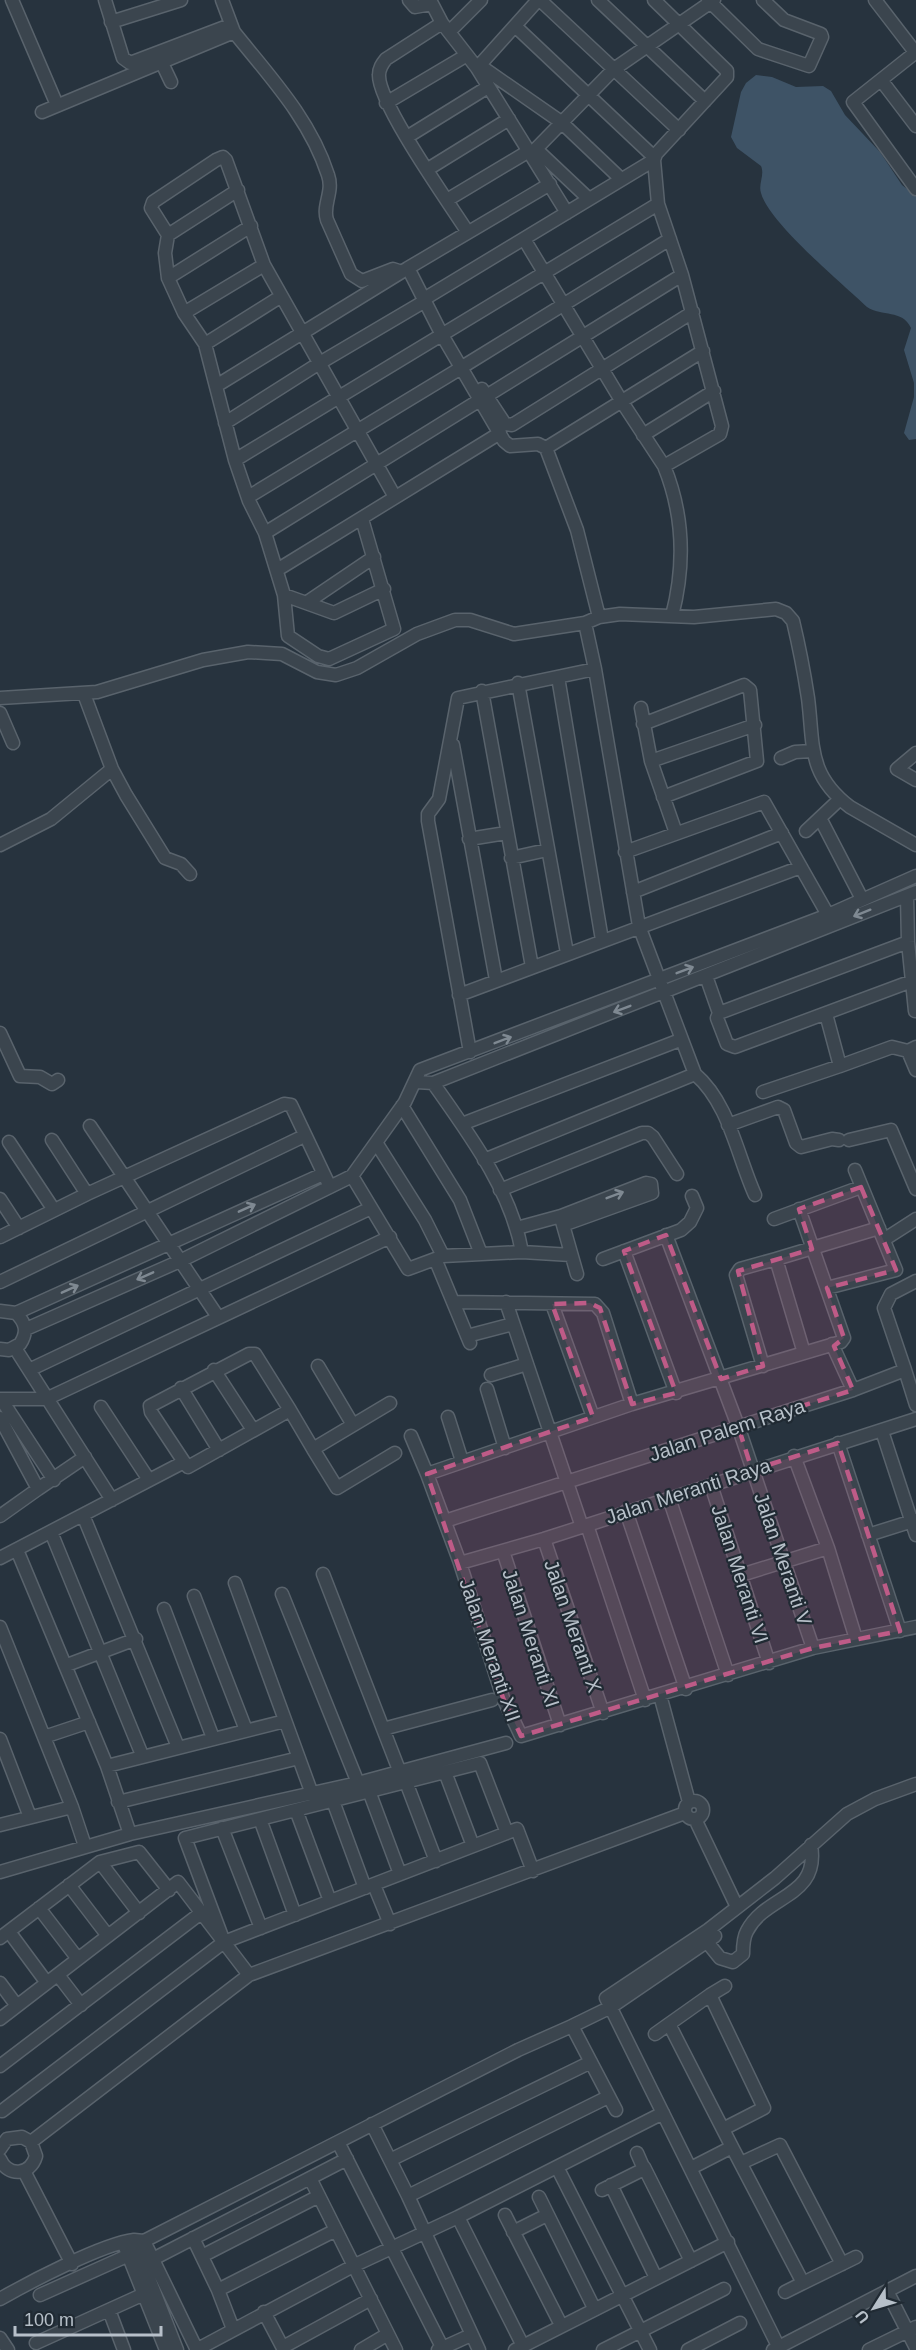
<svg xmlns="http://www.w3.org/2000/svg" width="916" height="2350" font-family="Arial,sans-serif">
<rect width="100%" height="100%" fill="#27333e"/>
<path fill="#3e5366" d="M756 75 772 77 796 87 823 86 831 91 845 115 880 152 902 185 916 196V439L909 440 904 433 914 397V383L904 350 911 328C902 309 882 317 867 307 842 283 769 223 761 193 758 184 765 175 761 166L737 148 731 137 741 92 746 83Z"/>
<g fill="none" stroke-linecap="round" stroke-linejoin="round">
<g stroke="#59636c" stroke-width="15">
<path id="minor" d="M12 0 57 105
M105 0 123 58 130 63 230 25
M409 0 415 7 431 4
M430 0 442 23 477 68 567 213
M540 0 679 130
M598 0 705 101
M708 0 758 49 809 66 822 37 821 34 784 20 763 0
M875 0 915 52
M111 22 181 0
M442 23 386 59C382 64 379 68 379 75 378 103 449 203 467 231
M515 26 654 157
M234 32C270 77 310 119 328 175 334 192 322 205 327 220L351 274 362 281 393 269 399 271
M449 32 481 0
M916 52 853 102 916 189
M162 63 171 82
M479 65 561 122 621 179
M477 68 538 0
M881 80 916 126
M386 103 467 55
M42 112 234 32 222 0
M407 137 488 87
M536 149 589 199
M531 154 614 69 714 0
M428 169 509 119
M447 200 529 151
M168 235 238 190
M524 239 622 402 664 466 720 434 722 426 682 275 658 204 654 160
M408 268 550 184
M168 278 251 226
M429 296 654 160 656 154 727 77V71L654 0
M184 313 264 265
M205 344 280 297
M467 364 670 239
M216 386 408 268 442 335 504 441 510 446 538 444 546 448 703 351
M482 389 505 424 512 425 693 312
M225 423 318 364 425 301
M643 435 714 391
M546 448 577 530 599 617
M235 460 658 204
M664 466C684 515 685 566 672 616
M248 497 461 368
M362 519 394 629 329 659 318 656 288 636 284 595 265 533 249 501 235 460 205 344 184 313 168 278 165 253 168 235 151 208 153 202 216 160 223 157 226 160 264 265 395 497
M265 533 682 275
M277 570 500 433
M284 595 334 613 384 589
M306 603 374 557
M558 677 602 940
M518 683 567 953
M482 691 532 967
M84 694 112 769 126 795 165 858 181 864 190 874
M0 698 97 692 203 660 248 652 282 654 317 672 336 675 357 668 417 634 455 620H470L514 634 585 623 599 617 620 614 694 617 776 609 786 613 793 621C799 646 804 672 808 698 814 745 807 774 850 807L916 845
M641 708 651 761 676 833
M0 713 13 743
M643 724 744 685 750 690 757 761 663 797
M453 745 496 980
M916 753 897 769 916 780
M781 758 795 752 812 751
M651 761 755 725
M820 818 862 899
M806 831 840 799
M469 839 506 833
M0 845 51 819 112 769
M625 852 764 802 828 915
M511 858 547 850
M633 892 782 833
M907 896 908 942 915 1011
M908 942 719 1013 717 1018 727 1044 735 1047 912 981
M706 976 719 1013
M459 995 801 867
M826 1014 840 1066 892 1047 908 1051 916 1047
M0 1033 20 1076 40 1077 52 1084 58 1080
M908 1051 916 1070
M470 1052 428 821V814L439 799 458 698 595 669
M695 1074C729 1103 737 1155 755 1195
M417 1082 433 1083 916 892
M433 1083C469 1134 511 1190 522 1252
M763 1092 840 1066
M402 1106 460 1200 481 1254
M462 1124 680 1040
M728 1125 778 1107 784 1110 796 1143 801 1147 832 1139 839 1140
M90 1126 218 1317
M52 1140 87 1194
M849 1140 891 1130 916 1189
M9 1142 54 1210
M377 1144 425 1220 443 1256
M484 1160 695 1074 639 926 595 669 585 623
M352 1176 408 1269 443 1256 522 1252 571 1255
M500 1190 642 1133H648L653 1137 677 1174
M0 1199 19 1228
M561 1218 577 1274
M774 1219 861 1187
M517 1228 561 1216 646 1183 651 1184 652 1193 563 1225
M666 1235 738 1426 813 1648
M0 1237 87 1194 284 1104 291 1105 330 1187
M885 1239 916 1219
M624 1251 676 1393
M603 1259 681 1230 690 1222 697 1208 692 1196
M436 1261 470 1343
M0 1282 304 1136
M827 1288 896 1270 855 1170
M455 1302 595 1304 603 1313 632 1404
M506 1302 582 1527
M552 1304 593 1417
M0 1311 16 1313C26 1323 28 1332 20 1344L9 1350 0 1349
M16 1313 323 1174
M26 1329 180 1261 352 1176 405 1102 420 1070 828 915 916 876
M467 1336 513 1324
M832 1344 853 1390
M15 1348 112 1500
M804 1353 776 1259 879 1228
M318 1366 353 1425
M763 1366 736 1275 740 1269 776 1259
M29 1370 371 1208
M214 1370 253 1430
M905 1370 916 1405
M491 1375 527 1364
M181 1388 219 1450
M487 1389 505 1448
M0 1399H46L390 1237
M1 1399 54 1480
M101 1407 149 1480
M290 1410 313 1449 390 1403
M448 1417 462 1461
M0 1418 38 1489 0 1516
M882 1431 916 1535
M411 1436 427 1474 632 1404 841 1342 844 1338 799 1209
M838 1443 900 1631
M313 1449 337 1488 395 1453
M794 1456 828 1548 856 1639
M427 1474 460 1563 503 1698 521 1736 813 1648 916 1627
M711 1485 769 1663
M38 1489 85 1457
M669 1498 728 1675
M626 1511 686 1689
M83 1515 178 1747
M445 1521 853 1390 905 1370 884 1308 891 1294 916 1281
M587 1525 645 1700
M51 1532 142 1755
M868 1535 916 1520
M544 1539 603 1713
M503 1551 560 1725
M0 1558 184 1462 151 1412 150 1406 249 1354H255L290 1410 188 1467 184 1462
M460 1563 544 1539 916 1419
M323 1574 399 1770
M741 1575 828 1548
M235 1583 312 1794
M282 1594 358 1783
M194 1596 246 1730
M164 1609 213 1738
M0 1627 72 1807 85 1846
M67 1665 136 1639
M660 1695 689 1802
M383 1729 492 1700
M44 1737 89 1722
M0 1739 30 1817
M107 1766 285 1721
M445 1772 473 1846
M406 1782 436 1861
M369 1791 400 1874
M685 1810a9 9 0 1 1 18 0a9 9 0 1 1-18 0Z
M333 1801 365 1888
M118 1802 299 1758
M296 1810 330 1901
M260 1819 295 1915
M695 1819 737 1907
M0 1825 72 1807
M222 1828 261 1928
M130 1834 358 1783 506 1743
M100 1862 139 1913
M0 1872 130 1834 107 1766 17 1550
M69 1885 108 1936
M374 1885 390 1924
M39 1908 78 1959
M13 1937 47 1983
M0 1938 100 1862 139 1852 169 1890
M224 1942 185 1838 480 1763 507 1833
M707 1942 720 1958 733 1962 743 1954C743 1947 743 1938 747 1931 766 1894 820 1898 811 1845
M58 1975 81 2005
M0 1983 17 2006
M710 1995 725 1986
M0 2019 178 1882 249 1975
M572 2026 611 2007 715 1936
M655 2034 669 2024
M0 2066 201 1913
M2 2111 224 1942 517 1829 533 1871
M372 2124 408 2196 479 2350
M723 2129 764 2108 710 1995 669 2024 732 2147
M31 2142 249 1975 685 1813
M338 2142 442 2347
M0 2149 7 2139 22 2137 31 2142 36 2156C30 2176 8 2177 0 2159
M390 2160 591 2062
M741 2163 780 2145 842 2264
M557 2167 650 2350
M644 2167 691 2261
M691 2168 732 2147 803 2283 856 2257
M24 2171 72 2264
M310 2178 388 2334 361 2350
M611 2185 656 2278
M602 2190 644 2169 637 2153
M408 2196 608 2097
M539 2197 594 2308
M505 2215 561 2325
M458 2217 523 2346
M513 2232 547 2215
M193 2238 218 2290 233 2329
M134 2240 144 2241 518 2050 572 2026 616 2110
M144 2241 197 2350
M123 2242 166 2350
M202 2256 319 2196
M153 2259 347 2159
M218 2290 336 2230
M887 2291 916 2348
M785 2292 803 2283
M40 2295 129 2255
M0 2299C30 2282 102 2244 134 2240L177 2350
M109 2310 124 2350
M264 2312 284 2350
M388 2334 396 2350
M0 2338 8 2350
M36 2343 144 2294
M283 2347 371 2299
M196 2350 355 2265 458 2217 663 2113
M438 2350 471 2335
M515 2350 728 2242
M603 2350 724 2289
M688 2350 740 2323
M773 2350 916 2276
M780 2350 606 1998 708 1930 775 1878 847 1814 875 1799 916 1784
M869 2350 916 2327"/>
</g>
<use href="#minor" stroke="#3b454e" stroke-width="12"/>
</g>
<defs><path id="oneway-shaft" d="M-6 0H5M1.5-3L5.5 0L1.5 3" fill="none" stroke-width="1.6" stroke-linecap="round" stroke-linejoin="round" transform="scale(1.5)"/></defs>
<g stroke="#7f8992">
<use href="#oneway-shaft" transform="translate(862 913) rotate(158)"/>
<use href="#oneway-shaft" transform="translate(685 970) rotate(-21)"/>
<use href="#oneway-shaft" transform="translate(622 1009) rotate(159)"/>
<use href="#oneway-shaft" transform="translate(503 1040) rotate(-21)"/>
<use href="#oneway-shaft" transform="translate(615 1195) rotate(-21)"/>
<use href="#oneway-shaft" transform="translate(247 1208) rotate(-24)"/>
<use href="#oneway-shaft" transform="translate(145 1276) rotate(156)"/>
<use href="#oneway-shaft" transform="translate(70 1289) rotate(-24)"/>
</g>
<path fill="#be5b87" fill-opacity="0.2" stroke="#be5b87" stroke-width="4.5" stroke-dasharray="12 8" stroke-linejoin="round" d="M861 1187 896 1270 827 1288 844 1338 834 1346 853 1390 738 1426 752 1470 838 1443 900 1631 813 1648 521 1736 503 1698 427 1474 593 1417 552 1304 590 1303 600 1308 632 1404 676 1393 624 1251 666 1235 721 1379 763 1366 738 1271 812 1249 799 1209Z"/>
<g text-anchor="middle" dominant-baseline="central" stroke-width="4.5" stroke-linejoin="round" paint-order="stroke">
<g font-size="20" fill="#b7c0c9" stroke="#202a33">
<text transform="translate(727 1430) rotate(-18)">Jalan Palem Raya</text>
<text transform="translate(688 1491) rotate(-18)">Jalan Meranti Raya</text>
<text transform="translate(783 1559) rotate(71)">Jalan Meranti V</text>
<text transform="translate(740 1574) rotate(72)">Jalan Meranti VI</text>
<text transform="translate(573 1626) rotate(71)">Jalan Meranti X</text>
<text transform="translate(531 1638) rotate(72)">Jalan Meranti XI</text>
<text transform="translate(490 1650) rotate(71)">Jalan Meranti XII</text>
</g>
</g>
<g transform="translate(874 2308) rotate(233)" stroke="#202a33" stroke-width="4.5" paint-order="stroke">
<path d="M0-4.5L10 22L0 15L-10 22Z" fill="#b7c0c9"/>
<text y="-9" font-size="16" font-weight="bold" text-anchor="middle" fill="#b7c0c9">U</text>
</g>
<path d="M15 2326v9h146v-9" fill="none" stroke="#b7c0c9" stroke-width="3"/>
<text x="24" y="2326" font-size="18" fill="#b7c0c9" stroke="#202a33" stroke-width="4.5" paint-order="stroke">100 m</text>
</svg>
